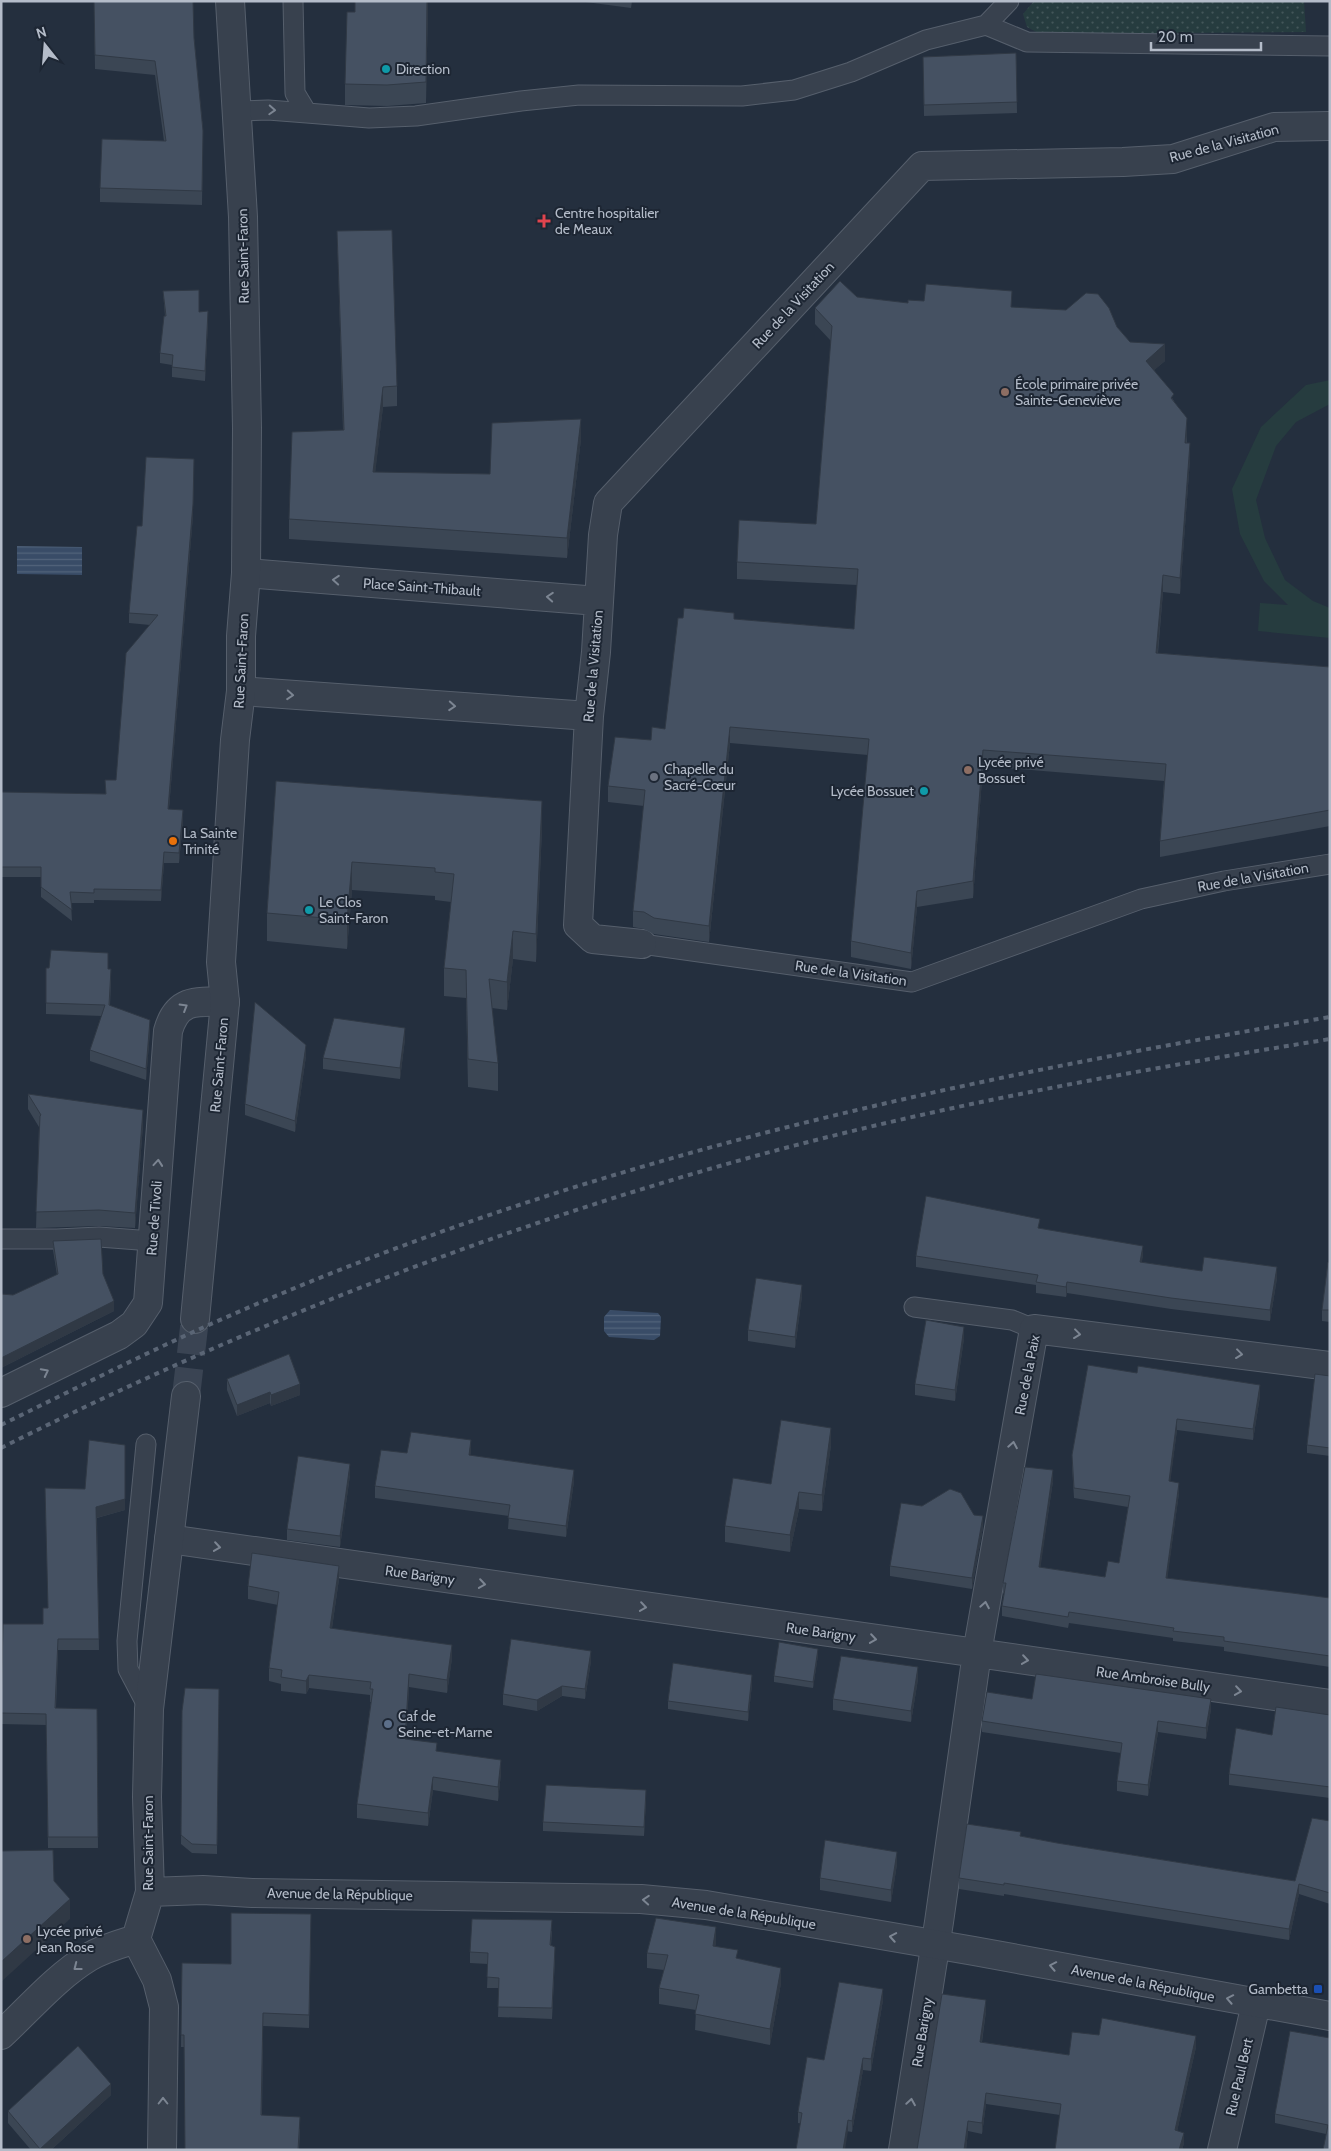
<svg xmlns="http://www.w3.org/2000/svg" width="1331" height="2151" font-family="Cabin,sans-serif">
<defs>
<pattern id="grass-dots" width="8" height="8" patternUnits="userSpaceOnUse" patternTransform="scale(1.25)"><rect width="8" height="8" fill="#263c3f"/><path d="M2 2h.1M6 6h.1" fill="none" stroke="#435659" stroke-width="1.8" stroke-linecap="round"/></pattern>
<pattern id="water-rules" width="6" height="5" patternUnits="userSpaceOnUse" patternTransform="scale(1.25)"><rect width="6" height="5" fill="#394c67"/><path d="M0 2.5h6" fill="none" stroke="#53647b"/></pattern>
</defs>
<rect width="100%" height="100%" fill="#242f3e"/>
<path fill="url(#grass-dots)" d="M1034 1H1304L1306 32 1040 34 1027 27 1023 14Z"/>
<path fill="#263c3f" d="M1330 380V404L1296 422 1276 446 1256 500 1265 538 1285 580 1313 601 1330 608V638L1258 631 1260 603 1288 605 1264 581 1240 534 1232 489 1261 427 1306 385Z"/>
<path fill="url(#water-rules)" d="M17 546 82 547V575L17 574Z
M610 1310 658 1313 661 1317 660 1336 654 1340 609 1337 604 1331V1317Z"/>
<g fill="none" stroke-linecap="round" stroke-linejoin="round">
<path stroke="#3a4453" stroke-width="28" stroke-dasharray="28 14" stroke-linecap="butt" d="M186 1396 195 1319"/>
<g stroke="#565f6c" stroke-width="21">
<path id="service" d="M293 1 295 93 307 113 369 118 416 116 521 101 579 95 742 96 794 90 851 72 926 40 986 25 1027 42 1330 46
M986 25 1009 1
M237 111 268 110 307 113
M642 944 912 982 1141 899 1224 881 1330 864
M1 1239H57L99 1237 152 1241
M914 1307 1012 1320 1034 1329
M146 1444 127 1641 128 1669 149 1709"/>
</g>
<g stroke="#565f6c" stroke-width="30">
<path id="minor" d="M246 573 598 601
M241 691 589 716
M642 944 593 939 578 925 589 716 596 652 603 535 608 503 922 166 1123 162 1173 159 1274 127 1330 126
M1330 1366 1034 1329 977 1653 1330 1704
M1 1393 119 1335 134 1324 148 1303 168 1031C177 999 196 1001 225 1002
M169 1539 977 1653 939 1922 903 2150
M1222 2150 1256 2004"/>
</g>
<g stroke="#565f6c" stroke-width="30">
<path id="tertiary" d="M195 1319 225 1002 221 962 235 740 241 691V636L246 573 247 428 243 217 230 1
M150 1892 203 1890 252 1893 641 1899 706 1905 974 1951 1330 2016
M1 2035C29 2009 56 1977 89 1957 104 1948 120 1944 136 1939
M162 2150 164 2007 157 1980 136 1939 150 1892 147 1797 149 1709 186 1396"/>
</g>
<use href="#service" stroke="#38414e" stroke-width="19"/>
<use href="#minor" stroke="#38414e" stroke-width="28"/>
<use href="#tertiary" stroke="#38414e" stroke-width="28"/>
<path stroke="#5a6575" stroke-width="4" stroke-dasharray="5 5" stroke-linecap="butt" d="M1 1425C56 1398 110 1371 165 1345 317 1274 477 1215 638 1168 865 1101 1097 1056 1330 1017
M1 1448C244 1326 497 1227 759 1155 946 1104 1139 1070 1330 1039"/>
</g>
<path fill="#3b4654" d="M94 1 194 38 203 131 202 205 100 202V188L164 141 155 75 95 69Z
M428 1 426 103 387 106 345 105V84L355 12Z
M578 1H632L631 8Z
M1016 53 1017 113 924 116 923 57Z
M337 231 397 386V406L383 407 375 472 490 474 581 439 567 558 289 539V519L343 430Z
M163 291 199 312 208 321 205 381 172 377V365L160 363V353L165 316Z
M857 297 908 303 1012 307 1117 327 1130 342 1165 361 1154 370 1174 401 1187 434V443L1190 459 1180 594 1163 592 1158 653 1330 667V826L1160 857V841L1164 781 983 766 973 898 917 907 911 969 851 957V941L868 755 730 743 709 942 654 934 644 929 633 927V911L644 806 608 802V786L651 740 665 729 683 618 734 619 854 629 857 585 737 579V562L816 524 831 341 815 324V308Z
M193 515 169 809 183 820 179 863H164L161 901 94 900V903H71L72 921 41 897V877H1V792L105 794 116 780 150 625 129 623V613L142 526Z
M276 781 542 829 536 962 513 959 507 1010 492 1008 498 1063V1091L468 1087 466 998 444 996V968L451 902 435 900V896L352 890 347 949 267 941V913Z
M46 968 108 969 111 980 110 1006 150 1031 146 1080 90 1061V1050L102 1016 46 1014Z
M405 1039 400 1079 323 1069V1058Z
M306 1056 295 1132 245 1115V1104Z
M28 1094 143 1125 135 1228 99 1226 36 1228 39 1127 28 1109Z
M1040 1228 1143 1256 1141 1262 1202 1271 1277 1278 1270 1321 1171 1309 1067 1293 1066 1297 1036 1293V1285L916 1267V1256Z
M53 1241 103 1274 114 1311 1 1368V1294L13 1295 57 1275 53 1250Z
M1330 1263V1322L1322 1321V1310Z
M802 1296 795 1348 748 1341V1330Z
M964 1338 955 1401 915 1395V1384Z
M1088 1365 1260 1396 1253 1440 1177 1430 1170 1481 1179 1493 1167 1578 1330 1598V1667L1224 1651V1647L1173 1641V1638L1069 1623 1068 1628 1002 1616V1606L1004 1594 1003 1593V1583L1053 1481 1040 1567 1105 1577 1119 1563 1128 1507 1074 1498 1072 1466V1455Z
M1330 1376V1456L1307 1453V1445Z
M227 1379 300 1395 271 1406 270 1403 237 1416 227 1390Z
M125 1445V1510L97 1518 99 1650H58L56 1708 97 1709 98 1848H48L46 1725 1 1724V1675L43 1624 85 1489Z
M831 1445 822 1511 799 1509 790 1552 725 1542V1526L771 1484Z
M471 1452 470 1455 574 1481 566 1537 508 1529 509 1516 375 1498V1486L407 1453Z
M350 1475 340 1547 287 1540V1529Z
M974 1515 983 1527 972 1589 890 1576V1566Z
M339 1579 332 1628 452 1658 447 1693 409 1687 406 1739 437 1751 501 1773 498 1801 433 1790 428 1826 357 1818V1804L371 1702H370V1695L309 1688 306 1694 281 1691V1684L269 1681V1668L278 1605 248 1599V1586Z
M818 1655 813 1688 774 1682V1676Z
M591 1661 585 1699 562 1696 537 1711 503 1705V1694Z
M918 1679 911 1722 833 1710V1699Z
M752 1684 748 1721 668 1709V1701Z
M219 1689 217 1854 192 1853 181 1844 182 1711Z
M1032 1699 1211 1709 1206 1739 1158 1732 1148 1796 1117 1791V1781L1121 1753 982 1732V1721Z
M1330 1715V1798L1229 1785V1774L1272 1735Z
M646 1799 644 1836 543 1831V1822Z
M1330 1821V1904L1299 1894 1289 1940 1004 1894V1896L959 1889V1878L1021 1836 1057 1843 1295 1881Z
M897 1864 891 1902 820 1890V1878Z
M311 1927 309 2028 263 2026 262 2115 300 2129 299 2150 184 2047H181L182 1963 231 1964Z
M552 1931 551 1946 555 1957 552 2019 498 2017 499 1988H487L488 1964 470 1963V1952Z
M716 1943 715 1946 781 1983 770 2045 695 2030 696 2010 659 2004V1988L664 1970 647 1968V1953Z
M883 2000 871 2071 863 2070 852 2132 798 2123V2112L824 2060Z
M986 2011 982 2042 1069 2055 1196 2047 1177 2131 1184 2143 1182 2150H1055L1060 2115 986 2104 982 2134 968 2131 966 2150H917Z
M1330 2038V2150L1326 2134 1275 2123V2114Z
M111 2095 51 2150H31L8 2123V2111Z"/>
<path fill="#303945" d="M427 1H428L426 103V82Z
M208 311V321L205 381V371Z
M1165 344V361L1146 377V361Z
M383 387V407L373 492V472Z
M1187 418V434L1185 459V443Z
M581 419V439L567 558V538Z
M1190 443V459L1180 594V578Z
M194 459 193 515 168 819V809Z
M1163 575V592L1156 669V653Z
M730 727V743L709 942V926Z
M983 750V766L973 898V881Z
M542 801V829L536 962V934Z
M183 810V820L179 863V853Z
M164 852V863L161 901V890Z
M352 862V890L347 949V920Z
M917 891V907L911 969V953Z
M513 931V959L507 1010V982Z
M150 1020V1031L146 1080V1069Z
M405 1028V1039L400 1079V1068Z
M306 1045V1056L295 1132V1121Z
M143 1110V1125L135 1228V1213Z
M1143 1246V1256L1140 1273V1262Z
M1277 1267V1278L1270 1321V1310Z
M1067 1282V1293L1066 1297V1287Z
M802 1285V1296L795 1348V1337Z
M114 1301V1311L1 1368V1358Z
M964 1327V1338L955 1401V1390Z
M300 1384V1395L271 1406V1395Z
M1260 1385V1396L1253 1440V1429Z
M270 1392V1403L237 1416V1405Z
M1177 1419V1430L1169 1492V1481Z
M831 1428V1445L822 1511V1495Z
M471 1440V1452L469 1466V1455Z
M350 1464V1475L340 1547V1536Z
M574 1470V1481L566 1537V1526Z
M1053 1470V1481L1039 1578V1567Z
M1179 1483V1493L1166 1589V1578Z
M799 1492V1509L790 1552V1535Z
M125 1499V1510L96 1518V1507Z
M983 1516V1527L972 1589V1578Z
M339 1566V1579L330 1641V1628Z
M452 1645V1658L447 1693V1680Z
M818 1649V1655L813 1688V1682Z
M591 1651V1661L585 1699V1689Z
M918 1667V1679L911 1722V1711Z
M409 1674V1687L405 1752V1739Z
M309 1675V1688L306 1694V1681Z
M752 1675V1684L748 1721V1712Z
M562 1686V1696L537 1711V1700Z
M1211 1699V1709L1206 1739V1728Z
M1158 1721V1732L1148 1796V1785Z
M501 1760V1773L498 1801V1787Z
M433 1777V1790L428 1826V1813Z
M646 1790V1799L644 1836V1827Z
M897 1852V1864L891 1902V1890Z
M1299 1884V1894L1289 1940V1929Z
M70 1899V1919L1 1982V1962Z
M716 1927V1943L713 1961V1946Z
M781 1968V1983L770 2045V2029Z
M883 1989V2000L871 2071V2059Z
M986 2000V2011L980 2053V2042Z
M1196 2036V2047L1175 2141V2130Z
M863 2058V2070L852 2132V2121Z
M111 2084V2095L51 2150H40V2149Z
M986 2093V2104L982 2134V2123Z
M848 2120V2131L845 2150H843Z
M968 2121V2131L966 2150H964Z
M1184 2133V2143L1182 2150H1179Z"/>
<path fill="#455162" stroke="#303945" d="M94 1H193L194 38 203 131 202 191 100 188 102 139 166 141 155 61 95 55Z
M355 1H427L426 82 387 85 345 84 347 12H355Z
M1016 53 1017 102 924 105 923 57Z
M392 230 397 386 383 387 373 472 490 474 492 423 581 419 567 538 289 519 292 432 344 430 337 231Z
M840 281 857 297 908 303V300L924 301 926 284 1012 291 1011 307 1066 310 1086 293 1098 294 1109 308 1117 327 1130 342 1165 344 1146 361 1174 394 1171 398 1187 418 1185 443H1190L1180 578 1163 575 1156 653 1330 667V810L1160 841 1166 764 983 750 973 881 917 891 911 953 851 941 869 739 730 727 709 926 654 918 644 912 633 911 645 790 608 786 615 737 651 740 652 727 665 729 678 618H683L684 608 734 613V619L854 629 858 569 737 562 739 520 816 524 832 326 815 308Z
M199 290V312L208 311 205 371 172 367 173 355 160 353 164 316H166L163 291Z
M146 457 194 459 193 504 168 809 183 810 179 853 164 852 161 890 94 889V893L70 892 72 910 41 887V867H1V792L106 794 105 780H116L126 653 158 615 129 613 137 526H142Z
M276 781 542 801 536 934 513 931 507 982 489 979 498 1063 468 1059 466 970 444 968 454 874 435 872V868L352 862 347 920 267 913Z
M51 950 108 953V969H111L109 1005 150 1020 146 1069 90 1050 105 1005 46 1003V968H49Z
M255 1002 306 1045 295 1121 245 1104Z
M334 1018 405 1028 400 1068 323 1058Z
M28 1094 143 1110 135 1213 99 1210 36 1212 40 1116 41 1115Z
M926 1196 1040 1219 1038 1228 1143 1246 1140 1262 1202 1271 1204 1257 1277 1267 1270 1310 1171 1298 1067 1282 1066 1287 1036 1282 1038 1275 916 1256Z
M101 1239 103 1274 114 1301 1 1358V1294L13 1295 58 1274 53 1241Z
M1328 1262 1330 1263V1310H1322Z
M756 1278 802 1285 795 1337 748 1330Z
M926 1320 964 1327 955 1390 915 1384Z
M289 1354 300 1384 271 1395 270 1392 237 1405 227 1379Z
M1088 1365 1137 1373 1138 1366 1260 1385 1253 1429 1177 1419 1169 1481 1179 1483 1166 1578 1292 1593 1330 1598V1656L1224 1641V1637L1173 1631 1174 1628 1069 1612 1068 1617 1002 1606 1006 1583H1003L1025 1467 1053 1470 1039 1567 1105 1577 1108 1561 1119 1563 1130 1496 1074 1488 1072 1455Z
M1315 1374 1330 1376V1448L1307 1445Z
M781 1420 831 1428 822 1495 799 1492 790 1535 725 1526 733 1478 771 1484Z
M411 1432 471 1440 469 1455 574 1470 566 1526 508 1518 510 1505 375 1486 381 1450 407 1453Z
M89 1440 125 1445V1499L96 1507 99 1639H58L55 1708 97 1709 98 1837H48L46 1714 1 1713 3 1624H43V1608H48L45 1488 85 1489Z
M298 1456 350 1464 340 1536 287 1529Z
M950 1489 961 1493 974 1515 983 1516 972 1578 890 1566 901 1503 922 1506Z
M252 1553 339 1566 330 1628 452 1645 447 1680 409 1674 405 1739 437 1743 436 1751 501 1760 498 1787 433 1777 428 1813 357 1804 373 1689H370L371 1682 309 1675 306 1681 281 1677 282 1670 269 1668 279 1592 248 1586Z
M511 1639 591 1651 585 1689 562 1686 537 1700 503 1694Z
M779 1642 818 1649 813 1682 774 1676Z
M841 1656 918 1667 911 1711 833 1699Z
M673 1663 752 1675 748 1712 668 1701Z
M1036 1674 1211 1699 1206 1728 1158 1721 1148 1785 1117 1781 1122 1743 982 1721 987 1692 1032 1699Z
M185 1688 219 1689 217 1845 192 1844 181 1835 182 1711Z
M1276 1707 1330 1715V1787L1229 1774 1236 1728 1272 1735Z
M546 1785 646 1790 644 1827 543 1822Z
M1312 1818 1330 1821V1893L1299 1884 1289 1929 1004 1883V1885L959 1878 967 1824 1021 1832 1020 1836 1057 1843 1295 1881Z
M825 1840 897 1852 891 1890 820 1878Z
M53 1850 54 1881 70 1899 1 1962V1851Z
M231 1913 311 1914 309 2015 263 2013 261 2115 300 2117 298 2150H185L184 2035H181L182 1963 231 1964Z
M656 1918 716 1927 713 1946 738 1950 736 1958 781 1968 770 2029 695 2014 699 1995 659 1988 668 1955 647 1953Z
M472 1919 552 1920 550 1945 555 1947 552 2008 498 2007 499 1978 487 1977 488 1953 470 1952Z
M839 1982 883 1989 871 2059 863 2058 852 2121 848 2120 843 2150H796L802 2113 798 2112 807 2057 824 2060Z
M942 1994 986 2000 980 2042 1069 2055 1072 2032 1099 2035 1102 2018 1196 2036 1175 2130 1184 2133 1179 2150H1055L1061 2104 986 2093 982 2123 968 2121 964 2150H917Z
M1290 2031 1330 2038V2150H1323L1328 2125 1275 2114Z
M78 2046 111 2084 40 2149 8 2111Z
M59 2149H110L59 2150Z"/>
<defs><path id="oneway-chevron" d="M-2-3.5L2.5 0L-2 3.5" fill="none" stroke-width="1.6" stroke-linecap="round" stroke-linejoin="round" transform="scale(1.25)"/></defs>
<g stroke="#7c8592">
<use href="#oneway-chevron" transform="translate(272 110) rotate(3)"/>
<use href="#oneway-chevron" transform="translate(336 580) rotate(-176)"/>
<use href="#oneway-chevron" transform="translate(550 597) rotate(-176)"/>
<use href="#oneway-chevron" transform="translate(290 695) rotate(4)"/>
<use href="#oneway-chevron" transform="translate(452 706) rotate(4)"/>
<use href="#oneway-chevron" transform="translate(184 1007) rotate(-31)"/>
<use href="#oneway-chevron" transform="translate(158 1163) rotate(-85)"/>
<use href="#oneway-chevron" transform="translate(1077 1334) rotate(7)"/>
<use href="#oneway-chevron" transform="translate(1239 1354) rotate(7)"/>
<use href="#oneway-chevron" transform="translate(45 1372) rotate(-27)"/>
<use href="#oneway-chevron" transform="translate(1013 1445) rotate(-80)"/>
<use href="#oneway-chevron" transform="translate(217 1547) rotate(8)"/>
<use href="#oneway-chevron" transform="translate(482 1584) rotate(8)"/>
<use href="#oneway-chevron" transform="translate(985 1605) rotate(-80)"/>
<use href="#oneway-chevron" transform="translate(643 1607) rotate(8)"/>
<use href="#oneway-chevron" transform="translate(873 1639) rotate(8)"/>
<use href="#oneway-chevron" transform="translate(1025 1660) rotate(8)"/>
<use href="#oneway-chevron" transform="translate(1238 1691) rotate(8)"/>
<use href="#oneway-chevron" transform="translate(646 1900) rotate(-176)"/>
<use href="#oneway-chevron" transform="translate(893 1937) rotate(-170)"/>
<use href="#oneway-chevron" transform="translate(1053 1966) rotate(-169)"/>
<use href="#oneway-chevron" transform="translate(77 1967) rotate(142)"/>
<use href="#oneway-chevron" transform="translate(1230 1999) rotate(-169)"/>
<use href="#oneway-chevron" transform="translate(163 2101) rotate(-90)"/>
<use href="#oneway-chevron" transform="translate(911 2102) rotate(-81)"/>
</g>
<g fill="#0f9aa8" stroke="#1d2633" stroke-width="2">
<circle cx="386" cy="69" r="5"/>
<circle cx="924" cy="791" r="5"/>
<circle cx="309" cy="910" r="5"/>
</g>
<path fill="#e0444e" stroke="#1d2633" stroke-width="2" d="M541.5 213.5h5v5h5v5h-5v5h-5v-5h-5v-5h5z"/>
<g fill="#8d6e63" stroke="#1d2633" stroke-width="2">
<circle cx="1005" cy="392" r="5"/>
<circle cx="968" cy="770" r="5"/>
<circle cx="27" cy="1939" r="5"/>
</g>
<circle fill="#6b7280" stroke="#1d2633" stroke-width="2" cx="654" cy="777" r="5"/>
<circle fill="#e8710a" stroke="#1d2633" stroke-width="2" cx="173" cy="841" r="5"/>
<circle fill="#5c6f8a" stroke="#1d2633" stroke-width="2" cx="388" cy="1724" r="5"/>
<rect fill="#1a4fb4" stroke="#1d2633" stroke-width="2" x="1313" y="1984" width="10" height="10" rx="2.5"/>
<g text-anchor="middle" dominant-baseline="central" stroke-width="4" stroke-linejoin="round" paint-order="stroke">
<g font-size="14" fill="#b4bcc9" stroke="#1d2633" text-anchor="start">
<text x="396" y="69">Direction</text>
<text x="555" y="213">Centre hospitalier<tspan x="555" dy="16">de Meaux</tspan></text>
<text x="1015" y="384">École primaire privée<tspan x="1015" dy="16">Sainte-Geneviève</tspan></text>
<text x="978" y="762">Lycée privé<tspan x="978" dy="16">Bossuet</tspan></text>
<text x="664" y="769">Chapelle du<tspan x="664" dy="16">Sacré-Cœur</tspan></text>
<text x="914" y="791" text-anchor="end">Lycée Bossuet</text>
<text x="183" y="833">La Sainte<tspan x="183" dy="16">Trinité</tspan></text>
<text x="319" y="902">Le Clos<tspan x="319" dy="16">Saint-Faron</tspan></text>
<text x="398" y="1716">Caf de<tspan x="398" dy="16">Seine-et-Marne</tspan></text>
<text x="37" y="1931">Lycée privé<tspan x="37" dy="16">Jean Rose</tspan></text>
<text x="1308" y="1989" text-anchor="end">Gambetta</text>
</g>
<g font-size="14" fill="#b4bcc9" stroke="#1d2633">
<text transform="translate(1224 143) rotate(-15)">Rue de la Visitation</text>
<text transform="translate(243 256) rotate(-91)">Rue Saint-Faron</text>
<text transform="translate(793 305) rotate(-47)">Rue de la Visitation</text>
<text transform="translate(422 587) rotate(4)">Place Saint-Thibault</text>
<text transform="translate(241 661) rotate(-87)">Rue Saint-Faron</text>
<text transform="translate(593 666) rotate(-85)">Rue de la Visitation</text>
<text transform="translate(1253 877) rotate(-10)">Rue de la Visitation</text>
<text transform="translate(851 973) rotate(8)">Rue de la Visitation</text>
<text transform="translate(219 1065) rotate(-85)">Rue Saint-Faron</text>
<text transform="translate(154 1218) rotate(-86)">Rue de Tivoli</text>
<text transform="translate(1027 1375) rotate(-79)">Rue de la Paix</text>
<text transform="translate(420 1575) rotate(8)">Rue Barigny</text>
<text transform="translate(821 1632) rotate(8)">Rue Barigny</text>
<text transform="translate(1153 1679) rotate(8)">Rue Ambroise Bully</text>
<text transform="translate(148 1843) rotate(-90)">Rue Saint-Faron</text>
<text transform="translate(340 1894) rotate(1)">Avenue de la République</text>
<text transform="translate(744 1913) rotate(9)">Avenue de la République</text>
<text transform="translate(1143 1983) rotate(11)">Avenue de la République</text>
<text transform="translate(922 2032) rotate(-81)">Rue Barigny</text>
<text transform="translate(1239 2077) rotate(-77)">Rue Paul Bert</text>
</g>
</g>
<rect width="1331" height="2151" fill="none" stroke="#b4bcc9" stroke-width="5"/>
<g transform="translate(45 45) rotate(343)" stroke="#1d2633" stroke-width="4" paint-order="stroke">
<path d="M0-4L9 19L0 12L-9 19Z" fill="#b4bcc9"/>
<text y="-8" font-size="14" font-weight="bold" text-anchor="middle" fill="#b4bcc9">N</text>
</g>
<path d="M1151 42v8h110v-8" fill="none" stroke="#b4bcc9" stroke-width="2.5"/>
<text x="1158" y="42" font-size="15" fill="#b4bcc9" stroke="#1d2633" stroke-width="4" paint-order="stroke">20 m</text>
</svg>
